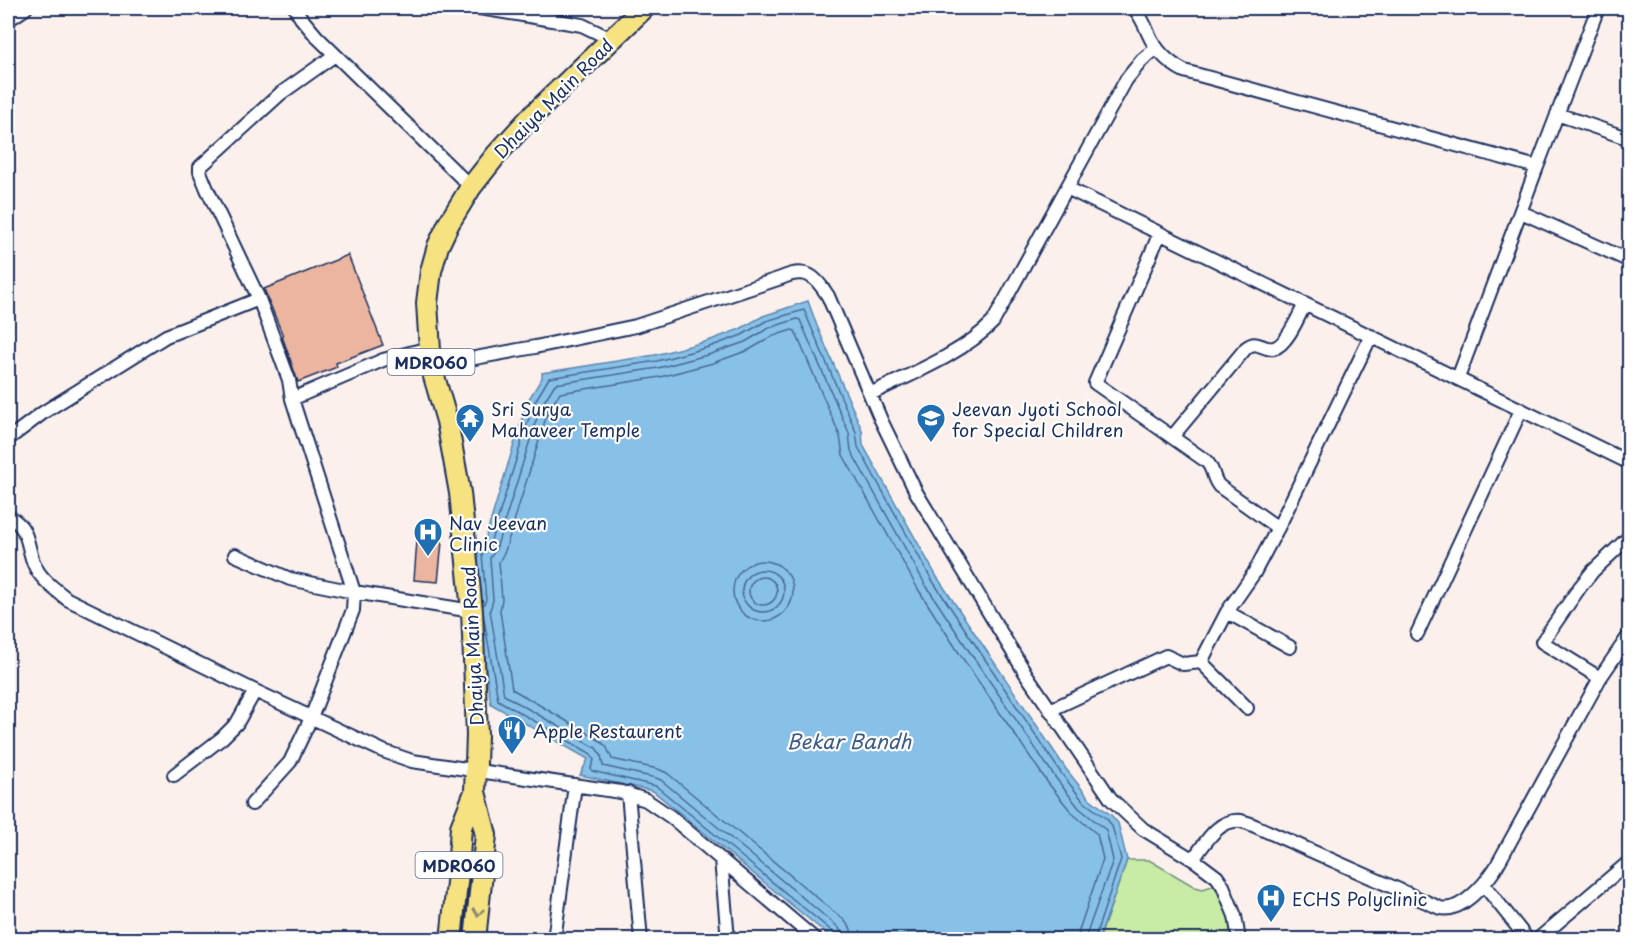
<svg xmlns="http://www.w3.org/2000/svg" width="1637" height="947" font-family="'Playpen Sans',sans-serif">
<rect width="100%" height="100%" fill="#fbf0ec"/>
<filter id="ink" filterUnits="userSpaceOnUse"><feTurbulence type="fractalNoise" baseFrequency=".0167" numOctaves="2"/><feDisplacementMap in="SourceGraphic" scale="12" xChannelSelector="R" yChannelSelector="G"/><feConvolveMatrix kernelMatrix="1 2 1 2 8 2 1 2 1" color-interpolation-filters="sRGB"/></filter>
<g filter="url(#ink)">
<path fill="#c8eba5" stroke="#728d82" stroke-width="1.5" d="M1127 860H1149L1195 887 1203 889 1215 885C1224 902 1231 920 1234 940H1099Z"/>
<path fill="#88c1e7" stroke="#5c87b0" stroke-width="1.5" d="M808 301 817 326 862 430 863 445 937 577 1066 769 1089 798 1111 815 1118 823 1127 860 1099 939H833L653 791 580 775 588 759 491 704 476 602 475 546H483L527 402 542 378V373L655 355 708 341 740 329 763 316Z"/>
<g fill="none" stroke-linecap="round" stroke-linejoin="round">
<path stroke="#476995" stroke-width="1.5" d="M733 591a30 30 0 1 1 60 0a30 30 0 1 1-60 0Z
M742 591a21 21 0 1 1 42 0a21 21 0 1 1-42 0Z
M749 591a14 14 0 1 1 28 0a14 14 0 1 1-28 0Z
M483 606 486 600 482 554 489 547 533 405 549 378 657 361 709 347 742 335 766 321 804 310 856 432 858 447 932 580 1061 773 1084 802 1107 819 1112 826 1121 859 1094 940
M483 613 498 700 591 754 594 760 591 768 592 771 656 786 833 932 836 940
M843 940 842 933 838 927 661 780 656 778 603 766 601 755 596 748 504 695 490 610 493 600 490 558 496 549 540 408 555 384 658 368 711 354 745 342 769 328 797 319 800 320 849 433 851 451 925 584 967 648 1055 777 1079 808 1106 830 1113 860 1087 933V940
M852 940 851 929 844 920 667 773 658 769 612 759 606 746 599 740 512 689 500 611 502 599 499 562 505 551 548 411 560 393 660 377 713 363 749 350 773 336 792 330 795 331 840 436 843 455 918 589 959 653 1048 783 1073 814 1097 834 1103 859 1079 930 1078 940"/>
</g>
<path fill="#ebb5a0" stroke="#1b2f5e" stroke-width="1.5" d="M348 255 383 345 336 363 337 367 298 382 282 336H283L264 289Z
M417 540 442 542 438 582 414 580Z"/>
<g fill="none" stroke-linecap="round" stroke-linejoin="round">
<g stroke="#1b2f5e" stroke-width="16">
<path id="minor" d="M295 8 301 18 317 37 471 187
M480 8 582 25 611 39
M1134 8C1140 15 1144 23 1148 33 1155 49 1167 62 1184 71L1537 167 1598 8
M8 20 26 8
M1557 114 1630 139
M1067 188 1630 463
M1521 212 1630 261
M1160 233 1095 383 1206 461C1214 468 1212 478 1219 486L1278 528
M431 366 535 347 636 326 781 278C805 267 815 275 828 296L881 420 916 492 1026 674 1111 799 1143 829 1197 862 1217 877 1223 886 1235 916 1239 940
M1458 378 1537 167
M870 394C909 375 964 353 993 322L1126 80 1142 60 1157 48
M292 399 383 360 429 348
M1172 437 1246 348C1258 338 1262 351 1274 348 1287 345 1299 315 1305 304
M8 439 44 412 166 336 259 299
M8 516C30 528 26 544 34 564 40 579 55 589 67 599L255 691 383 751 412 761 621 792 646 800 671 817 816 940
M235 555 290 579 354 592 472 611
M1227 612 1290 647
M1417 634 1521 410
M1600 678 1542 642 1580 587 1593 571 1630 536
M1247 708 1201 662 1227 612 1254 573 1281 522 1371 336
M1050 710 1166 656 1183 664 1201 662
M174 775 222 738 237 723 255 691
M628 793 641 940
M252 804 290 762 311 718 353 610 354 592 292 399 289 380 259 299 207 189 200 172V167L280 94 335 55
M721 859 728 940
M1193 859C1205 844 1218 818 1241 821 1245 822 1251 824 1255 826L1440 908C1461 913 1484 885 1495 869L1600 678 1630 634
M1484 885 1528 940
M554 940 575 785
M1537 940 1630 861"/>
</g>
<g stroke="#1b2f5e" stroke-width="24">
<path id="primary" d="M451 940 458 873 461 827 475 792
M475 940 486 835 475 792 477 735 472 611 460 493 447 421 431 366 427 303 431 271 438 246 449 223 471 187 497 154 529 119 644 8"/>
</g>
<use href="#minor" stroke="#fff" stroke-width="12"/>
<use href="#primary" stroke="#f7e281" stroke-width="20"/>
</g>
<defs><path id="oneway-chevron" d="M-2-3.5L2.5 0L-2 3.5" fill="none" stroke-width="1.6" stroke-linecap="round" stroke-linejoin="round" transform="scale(1.5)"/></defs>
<use stroke="#898870" href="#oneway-chevron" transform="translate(478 912) rotate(97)"/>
</g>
<defs>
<g id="temple-pin" transform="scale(1.5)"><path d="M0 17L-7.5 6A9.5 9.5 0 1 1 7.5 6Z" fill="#1f6fb2" stroke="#fff"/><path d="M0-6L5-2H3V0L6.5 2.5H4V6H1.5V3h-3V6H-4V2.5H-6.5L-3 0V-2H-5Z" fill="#fff"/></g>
<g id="school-pin" transform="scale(1.5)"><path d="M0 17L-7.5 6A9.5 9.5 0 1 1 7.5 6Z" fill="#1f6fb2" stroke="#fff"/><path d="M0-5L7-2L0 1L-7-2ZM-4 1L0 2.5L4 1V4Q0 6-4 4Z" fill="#fff"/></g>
<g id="hospital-pin" transform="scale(1.5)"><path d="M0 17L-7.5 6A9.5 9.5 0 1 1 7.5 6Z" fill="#1f6fb2" stroke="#fff"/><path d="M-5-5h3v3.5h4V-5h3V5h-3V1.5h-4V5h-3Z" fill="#fff"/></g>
<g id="restaurant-pin" transform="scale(1.5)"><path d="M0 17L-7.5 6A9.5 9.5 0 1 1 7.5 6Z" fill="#1f6fb2" stroke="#fff"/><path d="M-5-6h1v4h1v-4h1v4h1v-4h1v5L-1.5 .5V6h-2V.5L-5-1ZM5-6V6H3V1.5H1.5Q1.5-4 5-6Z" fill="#fff"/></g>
</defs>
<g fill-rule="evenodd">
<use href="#temple-pin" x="470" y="418"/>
<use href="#school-pin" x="931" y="418"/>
<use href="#hospital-pin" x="428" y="532"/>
<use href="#restaurant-pin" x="512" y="730"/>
<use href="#hospital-pin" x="1271" y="898"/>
</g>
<g text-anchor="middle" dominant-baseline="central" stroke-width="4.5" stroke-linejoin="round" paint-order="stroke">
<g fill="#fff" stroke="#5f6d8e" stroke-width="1.5">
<rect x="387.5" y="349" width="87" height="26" rx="4.5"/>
<rect x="415.5" y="852" width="87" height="26" rx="4.5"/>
</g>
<g font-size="16" font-weight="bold" fill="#1b2f5e">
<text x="431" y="362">MDR060</text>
<text x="459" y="865">MDR060</text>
</g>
<g font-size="18" fill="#1b2f5e" stroke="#fff">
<text transform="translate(553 98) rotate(-45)">Dhaiya Main Road</text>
<text transform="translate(472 646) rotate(-93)">Dhaiya Main Road</text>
</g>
<g font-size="18" fill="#1b2f5e" stroke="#fff" text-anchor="start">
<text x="491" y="408">Sri Surya<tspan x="491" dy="21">Mahaveer Temple</tspan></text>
<text x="952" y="408">Jeevan Jyoti School<tspan x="952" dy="21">for Special Children</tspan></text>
<text x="449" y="522">Nav Jeevan<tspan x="449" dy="21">Clinic</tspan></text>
<text x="533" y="730">Apple Restaurent</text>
<text x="1292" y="898">ECHS Polyclinic</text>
</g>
<g font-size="20" font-style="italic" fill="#3c5b87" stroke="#fff">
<text x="849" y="741">Bekar Bandh</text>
</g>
</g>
<rect width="1637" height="947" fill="none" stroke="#fff" stroke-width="30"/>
<rect x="15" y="15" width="1607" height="917" fill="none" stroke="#1b2f5e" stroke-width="2" filter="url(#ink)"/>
</svg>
